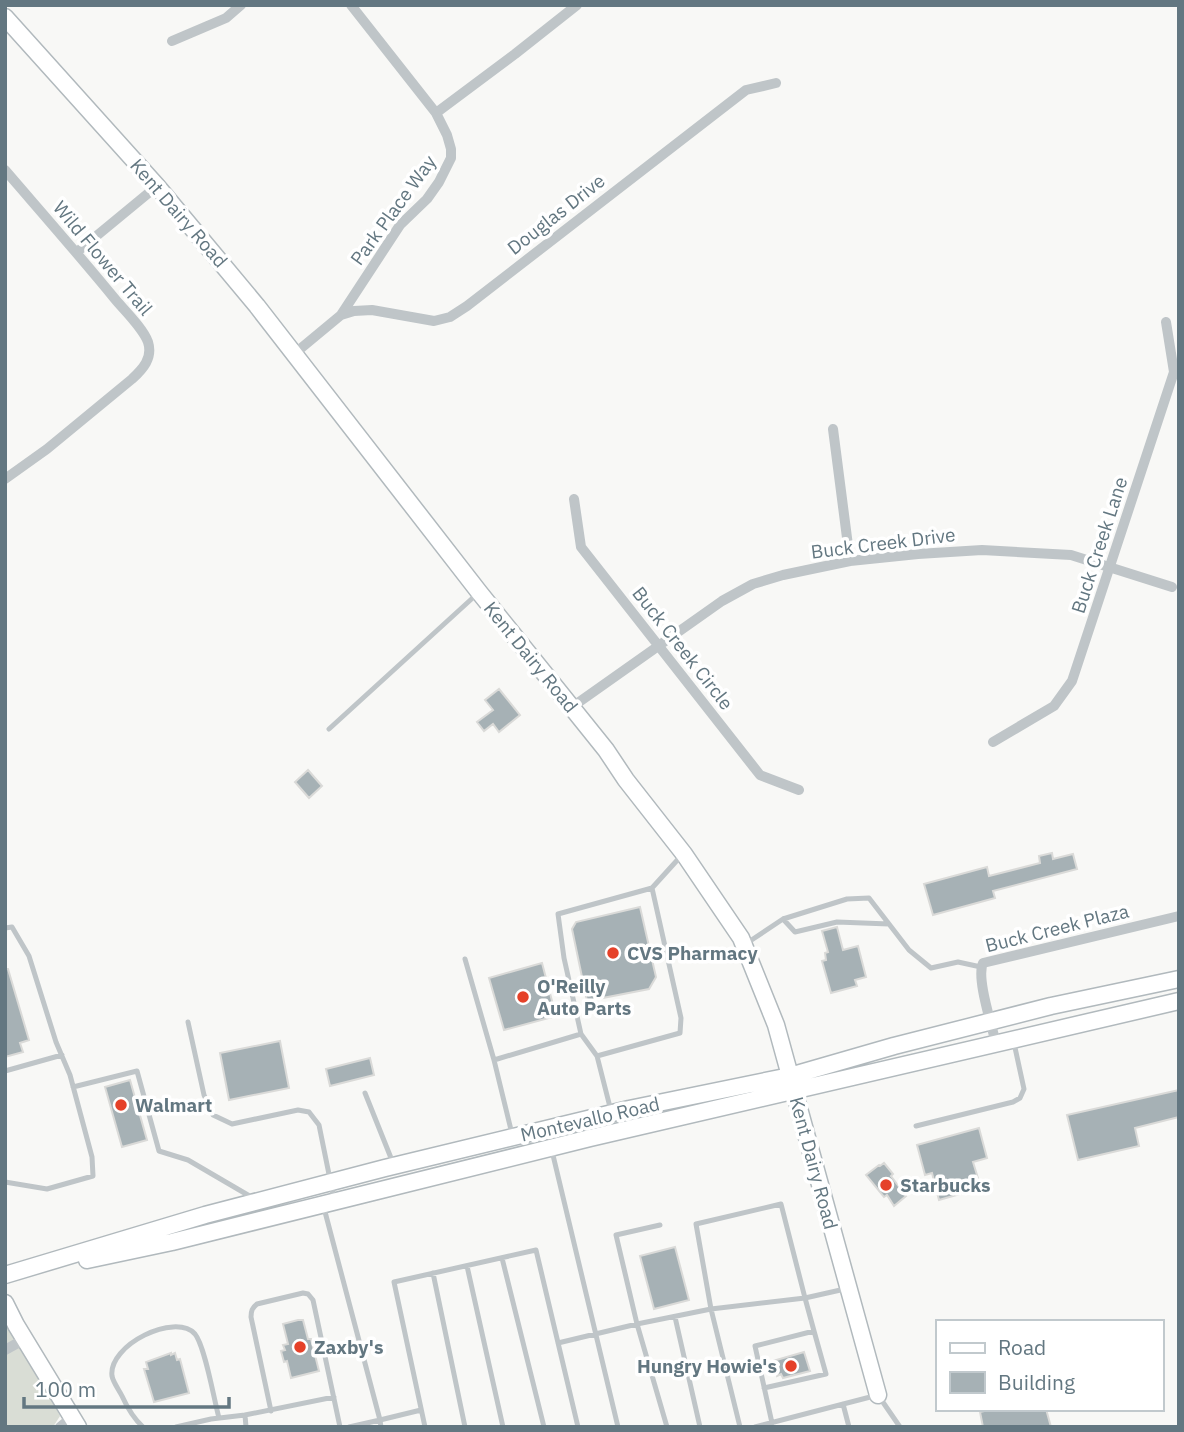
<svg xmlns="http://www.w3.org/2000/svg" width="1184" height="1432" font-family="'IBM Plex Sans',sans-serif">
<rect width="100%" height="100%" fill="#f8f8f6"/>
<path fill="#d9ddd5" d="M5 1323 38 1375 60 1416 53 1427H5Z"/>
<path fill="#a6b1b5" stroke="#dadad8" stroke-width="2" d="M499 689 520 715 499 732 493 724 484 731 477 722 493 710 485 700Z
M308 770 322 786 309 798 295 782Z
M1052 853 1053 859 1073 854 1077 869 993 891 995 898 933 915 924 884 987 867 989 876 1040 863 1039 856Z
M640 907 656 977 649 989 587 1001 572 929 576 922Z
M837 927 843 950 858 946 866 977 855 980 857 986 831 993 822 961 826 960 825 953 828 952 822 931Z
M542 963 556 1016 504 1030 489 978Z
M5 969H8L29 1040 20 1043 23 1052 5 1057Z
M280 1041 289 1088 229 1100 220 1053Z
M370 1058 374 1075 330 1086 326 1069Z
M130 1080 147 1140 122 1147 105 1087Z
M1179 1090V1117L1135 1128 1139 1146 1078 1160 1067 1115Z
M979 1128 987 1158 973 1162 981 1188 939 1200 932 1173 925 1175 917 1145Z
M884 1163 893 1174 891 1176 906 1196 894 1206 887 1195 884 1197 866 1175 879 1165 880 1166Z
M675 1247 689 1300 654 1309 640 1256Z
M298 1320H303L308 1339H311L319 1371 291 1378 287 1361 284 1362 281 1351 285 1350 283 1345 288 1344 283 1324Z
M804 1352 810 1371 783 1378 781 1374 777 1376 773 1361Z
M171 1353V1355L175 1353 177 1360 180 1359 189 1393 154 1402 144 1369H148L146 1362Z
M993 1409H1046L1051 1427H983L980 1412Z"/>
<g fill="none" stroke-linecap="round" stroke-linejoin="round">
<g stroke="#b1b9bd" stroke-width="19">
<path id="secondary" d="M5 17 157 186 257 306 479 592 606 750 626 780 684 854 741 938 776 1025 878 1395
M87 1260 172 1242 590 1138 1179 1001
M5 1275 205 1215 385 1168 629 1109 790 1076 894 1046 1051 1006 1179 979
M5 1303 16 1325 78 1427"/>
</g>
<path stroke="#bfc5c8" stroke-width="5" d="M329 729 477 594
M652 888 681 1018 680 1033 597 1056 581 1034 564 958 558 914 652 888 681 856
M783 919 795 932 837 922 889 924
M5 928 12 927 29 956 56 1042 70 1075 92 1157 93 1176 47 1189 5 1182
M747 943 783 919 847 899 869 898 909 950 931 968 958 962 981 967
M465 959 494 1060
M188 1022 204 1095 213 1115 232 1124 298 1110 309 1112 319 1125 334 1199
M597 1056 611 1111
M5 1071 62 1055
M73 1087 137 1071 159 1151 188 1160 253 1198
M365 1093 393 1163
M916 1126 1013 1102 1020 1098 1024 1089 1014 1043
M512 1134 494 1060 581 1034
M552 1151 618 1427
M781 1204 805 1298 711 1309 696 1224Z
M324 1208 380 1420 349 1427
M660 1225 616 1235 637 1324 667 1427
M502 1258 544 1427
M467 1266 503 1427
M433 1273 465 1427
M675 1317 700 1427
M814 1331 805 1298 845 1289
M558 1343 637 1324 711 1309 740 1427
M764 1388 826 1374 814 1331 755 1346 772 1423
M843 1404 849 1427
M271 1411 251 1317C251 1311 252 1308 257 1304L303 1293 308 1294 313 1300 340 1427
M143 1427C133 1418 127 1407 122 1396 119 1390 113 1382 112 1376 108 1345 175 1312 195 1334 205 1346 214 1400 219 1418
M176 1427 211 1419 245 1415
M246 1427 245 1415 334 1397
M381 1427 380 1420 421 1410
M425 1427 394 1282 536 1250 578 1427
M755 1427 878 1395 900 1427"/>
<path stroke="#bfc5c8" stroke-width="10" d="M172 41 226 18 241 5
M436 113 515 54 577 5
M5 170C42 213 79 255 115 299 124 310 143 328 148 342 153 358 143 369 132 379L47 449 5 479
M77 252 157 186
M341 315 354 311 372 310 434 321 450 317 467 306 746 90 776 83
M294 354 341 315 400 225 427 199 439 182 451 158V149L447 135 436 113 351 5
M833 429 850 561
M574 499 581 547 760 775 799 790
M572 707 722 601 753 584 783 575 850 561 918 554 982 550 1071 555 1172 587
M993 742 1054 706 1072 681 1174 372 1166 322
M996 1044C992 1025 976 978 983 963L1179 916
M5 1350 25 1339
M60 1427 72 1417"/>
<use href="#secondary" stroke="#fff" stroke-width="16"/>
</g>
<g fill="#e54129" stroke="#fff" stroke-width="2.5">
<circle cx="613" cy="953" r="7"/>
<circle cx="523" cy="997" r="7"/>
<circle cx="121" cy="1105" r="7"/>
<circle cx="886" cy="1185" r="7"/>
<circle cx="300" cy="1347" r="7"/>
<circle cx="791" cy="1366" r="7"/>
</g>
<g text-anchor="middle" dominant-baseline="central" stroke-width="7" stroke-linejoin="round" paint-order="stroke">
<g font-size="19" fill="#637781" stroke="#fff">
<text transform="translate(393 210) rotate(-54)">Park Place Way</text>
<text transform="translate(179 213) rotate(49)">Kent Dairy Road</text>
<text transform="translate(556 214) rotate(-38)">Douglas Drive</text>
<text transform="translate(103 258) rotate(50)">Wild Flower Trail</text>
<text transform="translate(883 543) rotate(-7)">Buck Creek Drive</text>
<text transform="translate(1099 545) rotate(-72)">Buck Creek Lane</text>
<text transform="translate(683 648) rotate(52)">Buck Creek Circle</text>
<text transform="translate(531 657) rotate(51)">Kent Dairy Road</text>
<text transform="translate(1057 928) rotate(-14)">Buck Creek Plaza</text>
<text transform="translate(590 1119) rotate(-13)">Montevallo Road</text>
<text transform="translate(814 1163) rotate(75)">Kent Dairy Road</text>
</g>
<g font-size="19" font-weight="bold" fill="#637781" stroke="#fff" text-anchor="start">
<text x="627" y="953">CVS Pharmacy</text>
<text x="537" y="986">O'Reilly<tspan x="537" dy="22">Auto Parts</tspan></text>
<text x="135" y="1105">Walmart</text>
<text x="900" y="1185">Starbucks</text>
<text x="314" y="1347">Zaxby's</text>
<text x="777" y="1366" text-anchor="end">Hungry Howie's</text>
</g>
</g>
<rect width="1184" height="1432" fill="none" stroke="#637781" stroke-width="14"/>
<rect x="936" y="1320" width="228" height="91" fill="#ffffff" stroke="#c1c9cd" stroke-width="2"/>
<rect x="950" y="1343" width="35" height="10" fill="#ffffff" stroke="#c1c9cd" stroke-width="2"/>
<text x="998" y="1355" font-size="21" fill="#637781">Road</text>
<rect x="950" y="1372" width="35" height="21" fill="#a6b1b5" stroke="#c1c9cd" stroke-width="2"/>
<text x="998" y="1390" font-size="21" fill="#637781">Building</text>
<path d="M24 1397v10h205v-10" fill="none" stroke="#637781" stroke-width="3.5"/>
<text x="35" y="1397" font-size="21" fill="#637781" stroke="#ffffff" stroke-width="5" paint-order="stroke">100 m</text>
</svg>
